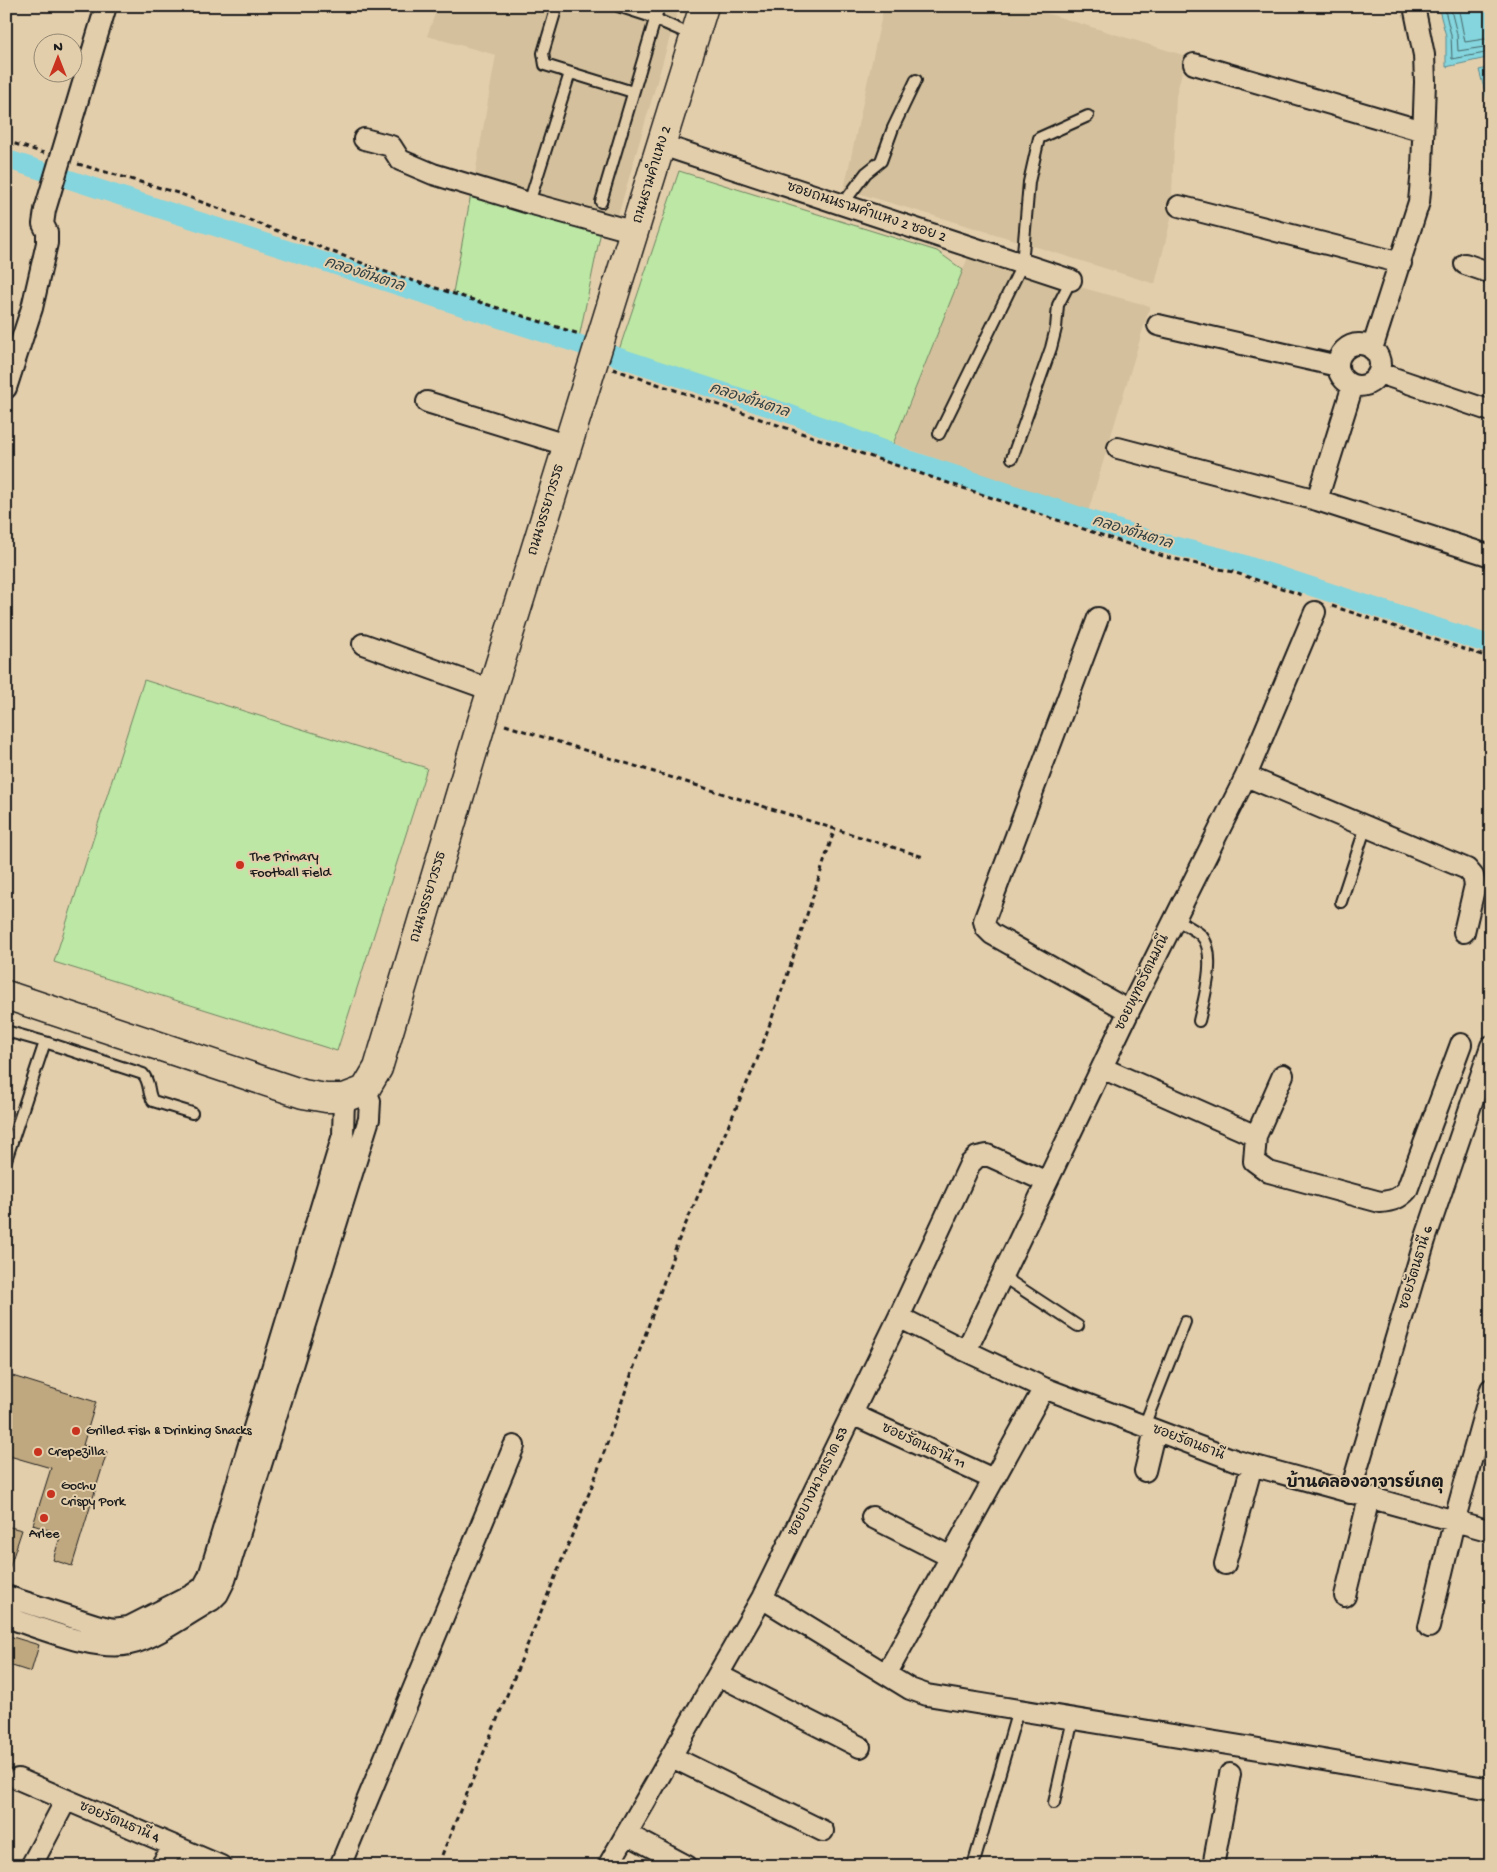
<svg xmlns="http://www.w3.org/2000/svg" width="1497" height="1872" font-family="'Gochi Hand','Playpen Sans Thai',sans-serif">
<rect width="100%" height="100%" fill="#e3ceac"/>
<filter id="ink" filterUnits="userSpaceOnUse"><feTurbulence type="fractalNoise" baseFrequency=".02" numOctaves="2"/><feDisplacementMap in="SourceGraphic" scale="10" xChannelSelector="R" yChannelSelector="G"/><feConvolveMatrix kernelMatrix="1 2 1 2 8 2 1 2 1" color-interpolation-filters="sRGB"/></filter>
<g filter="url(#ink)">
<path fill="#d4c09c" d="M410 6H679L617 219 474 180 496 55 427 36 435 14Z
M884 6H1017L1036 10 1186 56 1176 96 1171 219 1155 284 1008 238 844 189Z
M968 257 1150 306 1088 512 894 444Z"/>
<path fill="#bde7a4" stroke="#6c8260" d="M679 171 937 251 963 270 893 444 619 350Z
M471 194 601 231 579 338 452 298Z
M144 680 427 768 337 1051 54 962Z"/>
<path fill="#84d5dd" stroke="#5a8b90" d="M1438 6H1491V57L1446 67V36Z
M1491 67V98L1487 99 1479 70Z"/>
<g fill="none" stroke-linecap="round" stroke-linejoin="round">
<path stroke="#466669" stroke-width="1" d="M1444 6 1451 35 1452 59 1491 52
M1450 6 1457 34 1458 51 1491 46
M1458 6 1465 42 1491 38"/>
<path stroke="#84d5dd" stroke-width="19" d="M6 159 588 347 790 414 910 460 1154 541 1224 558 1491 645"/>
</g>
<path fill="#bfa880" stroke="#1c1c1c" d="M6 1374 96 1402 83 1445 107 1452 72 1566 53 1560 61 1534 33 1525 51 1468 6 1455Z
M6 1526 22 1530 9 1569 6 1568Z
M6 1635 39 1645 31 1672 6 1664Z"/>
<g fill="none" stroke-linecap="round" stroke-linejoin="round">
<g stroke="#1c1c1c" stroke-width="14">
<path id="service" d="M557 6 543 53 545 65 633 92
M618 6 646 15 694 36
M601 202 659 6
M529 203 570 73
M842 205 866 173 881 161 893 128 916 80
M939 434 1022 265 1029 182 1039 138 1088 116
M1012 458 1051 348 1056 328 1058 305 1071 280
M1341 902 1366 826
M1175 919C1183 924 1194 929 1201 935 1218 953 1204 999 1199 1021
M6 1031 45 1042 143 1074C151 1083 147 1093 153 1101L192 1113
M6 1160 45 1042
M1002 1276 1078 1326
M1144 1426 1185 1322
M1054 1803 1073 1719
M973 1866 1018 1710"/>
</g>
<g stroke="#1c1c1c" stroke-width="24">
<path id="minor" d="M1194 64 1423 131
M364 139 391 146 400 160 433 174 529 203 635 232
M662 145 1071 280
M1179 206 1401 263
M1465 264 1491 273
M1158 325 1338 366
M1338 365a21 21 0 1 1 42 0a21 21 0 1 1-42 0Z
M1372 349 1419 202 1422 169 1425 82 1424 55 1414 6
M1379 373 1491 411
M6 388 32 308 47 243V232L43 224 45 210 106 6
M427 402 566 445
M1118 448 1317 500 1491 556
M1317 500 1353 385
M1098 618 984 921 986 928 992 934 1129 1011
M363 644 491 690
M1246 776 1467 869 1473 876 1475 885 1464 932
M1102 1068 1256 1136
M1283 1075 1256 1136 1254 1161 1269 1172 1380 1202C1392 1201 1399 1199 1407 1190L1461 1044
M899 1317 966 1351 1044 1388 1237 1461 1491 1531
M966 1351 1129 1011 1246 776 1315 612
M852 1414 993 1479
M1145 1471 1155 1430
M1350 1493 1425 1240 1491 1046
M872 1517 951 1557
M1225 1564 1252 1465
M6 1596 96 1625 113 1629 129 1627 192 1595 203 1587 209 1576 343 1135 344 1098
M1345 1596 1369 1498
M762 1598 910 1689 927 1695 1277 1752 1491 1789
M6 1617C41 1628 95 1652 130 1644 152 1640 191 1612 212 1600L218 1594 225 1580 369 1119 370 1101 365 1090
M1429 1627 1454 1522 1491 1389
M887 1673 1044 1388
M718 1675 860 1747
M672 1757 823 1831
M18 1779 221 1866
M627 1834 687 1866
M31 1866 66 1800
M161 1866 174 1846
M340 1866 514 1446
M608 1866 762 1598 899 1317 970 1164 977 1157 987 1155 1047 1182
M1213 1866 1230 1774"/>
</g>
<g stroke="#1c1c1c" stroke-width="31">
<path id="secondary" d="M6 995 303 1094 326 1098H344L365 1090 378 1068 483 718 704 6"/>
</g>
<path stroke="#1c1c1c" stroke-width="3" stroke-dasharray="5 4" stroke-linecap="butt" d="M6 141 44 153
M78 164 178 193 383 271 579 334
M613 369 1166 557 1233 572 1305 596
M1332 606 1491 658
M505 725 924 857
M442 1855 594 1481 677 1244 757 1060 789 970 835 828"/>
<use href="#service" stroke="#e3ceac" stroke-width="10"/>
<use href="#minor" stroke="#e3ceac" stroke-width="20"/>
<use href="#secondary" stroke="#e3ceac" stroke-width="28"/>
</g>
</g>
<g fill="#c8321e" stroke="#e3ceac" stroke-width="2">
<circle cx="240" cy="865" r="5"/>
<circle cx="76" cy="1431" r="5"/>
<circle cx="38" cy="1452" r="5"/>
<circle cx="51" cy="1494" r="5"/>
<circle cx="44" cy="1518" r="5"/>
</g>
<g text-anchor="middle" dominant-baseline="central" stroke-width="4" stroke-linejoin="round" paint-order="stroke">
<g font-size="14" fill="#1c1c1c" stroke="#e3ceac">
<text transform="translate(653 175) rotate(-73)">ถนนรามคำแหง 2</text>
<text transform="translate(866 213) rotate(18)">ซอยถนนรามคำแหง 2 ซอย 2</text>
<text transform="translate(547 510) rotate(-73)">ถนนจรรยาวรรธ</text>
<text transform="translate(429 897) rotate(-73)">ถนนจรรยาวรรธ</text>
<text transform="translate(1143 983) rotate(-64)">ซอยพุทธรัตนมณี</text>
<text transform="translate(1417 1268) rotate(-73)">ซอยรัตนธานี 6</text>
<text transform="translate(1188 1443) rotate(21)">ซอยรัตนธานี</text>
<text transform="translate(923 1447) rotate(25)">ซอยรัตนธานี 11</text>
<text transform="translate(819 1482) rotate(-64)">ซอยบางนา-ตราด 53</text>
<text transform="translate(119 1823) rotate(23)">ซอยรัตนธานี 4</text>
</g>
<g font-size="14" fill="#1c1c1c" stroke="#e3ceac" text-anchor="start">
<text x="250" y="857">The Primary<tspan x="250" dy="16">Football Field</tspan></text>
<text x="86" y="1431">Grilled Fish &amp; Drinking Snacks</text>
<text x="48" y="1452">Crepezilla</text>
<text x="61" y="1486">Gochu<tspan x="61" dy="16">Crispy Pork</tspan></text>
<text x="44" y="1534" text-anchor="middle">Arlee</text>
</g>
<g font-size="15" font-style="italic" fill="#314143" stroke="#e3ceac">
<text transform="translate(364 275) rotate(18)">คลองต้นตาล</text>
<text transform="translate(749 401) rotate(18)">คลองต้นตาล</text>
<text transform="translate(1132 533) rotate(17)">คลองต้นตาล</text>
</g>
<g font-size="16" font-weight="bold" fill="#1c1c1c" stroke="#e3ceac">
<text x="1365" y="1484">บ้านคลองอาจารย์เกตุ</text>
</g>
</g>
<rect width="1497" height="1872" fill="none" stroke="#e3ceac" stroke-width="25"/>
<rect x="12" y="12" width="1472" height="1847" fill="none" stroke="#1c1c1c" stroke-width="2" filter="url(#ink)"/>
<g transform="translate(58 58)"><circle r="24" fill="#e3ceac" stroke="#938772"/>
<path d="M0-4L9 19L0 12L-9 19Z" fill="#c8321e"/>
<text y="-8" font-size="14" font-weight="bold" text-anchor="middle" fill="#1c1c1c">N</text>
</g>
</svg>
